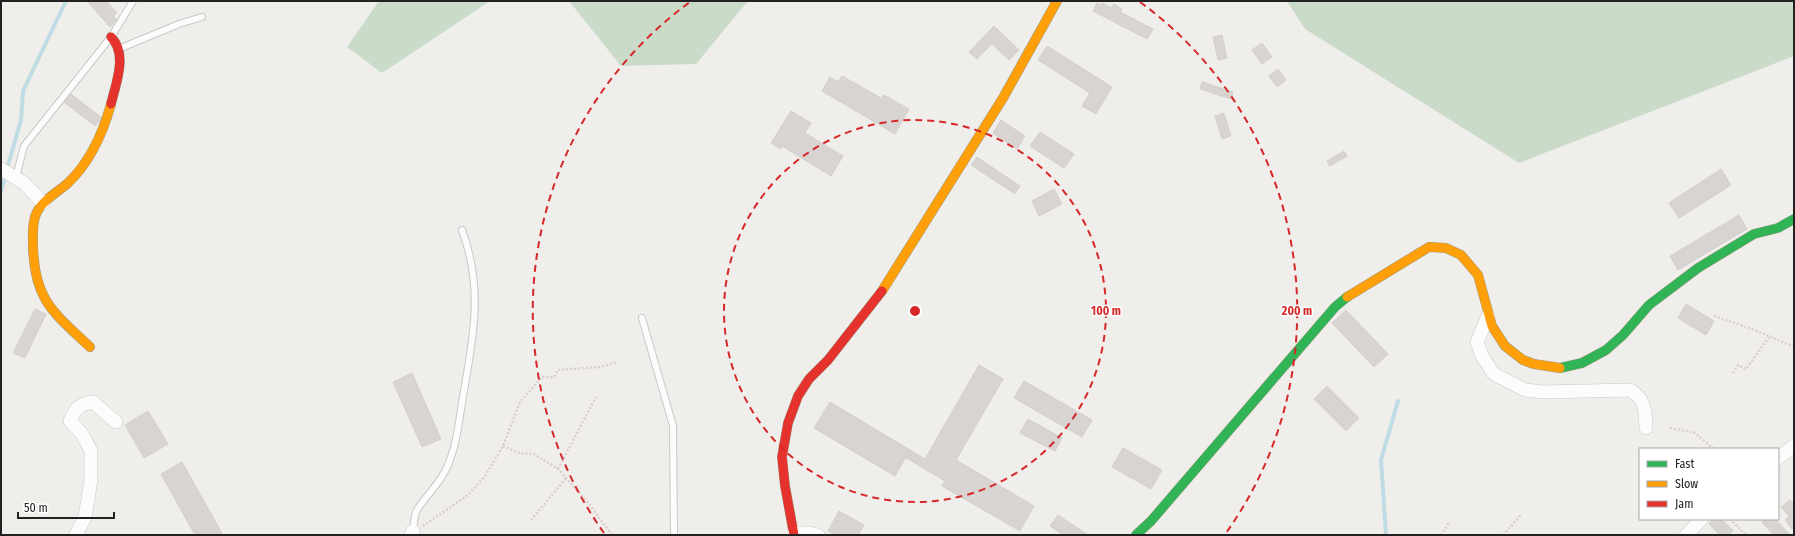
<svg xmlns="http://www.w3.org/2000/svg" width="1795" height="536" font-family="'Fira Sans Condensed',sans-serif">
<rect width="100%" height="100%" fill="#f0eeeb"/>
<path fill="#cadbca" d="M379 1H490L382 73 347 47Z
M569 1H748L696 64 621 66Z
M1287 1H1794V56L1519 163 1305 29Z"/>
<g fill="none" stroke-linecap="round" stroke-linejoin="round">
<path stroke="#bfdbe3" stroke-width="4" d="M8 165 21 120 23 91 66 1
M1 191 5 177
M1386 535 1381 460 1398 401"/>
</g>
<path fill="#d7d4d2" stroke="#d3d0cc" d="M87 1H106L117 13 113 16 117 20 110 27Z
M1097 3 1101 5 1102 3 1112 8 1114 4 1122 9 1120 12 1153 29 1147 39 1093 11Z
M994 26 1019 50 1009 60 992 44 977 59 969 52Z
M1222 35 1227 58 1218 60 1213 37Z
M1262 43 1272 57 1262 64 1252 50Z
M1047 46 1112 87 1096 114 1082 106 1090 93 1038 60Z
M1278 69 1286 80 1277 87 1269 76Z
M842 76 881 98 884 95 909 109 895 134 822 91 830 77 838 82Z
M1202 82 1233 92 1231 99 1200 89Z
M71 94 102 118 95 126 64 102Z
M791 111 811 123 805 133 843 156 831 176 782 146 780 149 771 143Z
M1224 113 1231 136 1222 139 1215 116Z
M1001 120 1025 136 1017 149 993 133Z
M1040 132 1074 154 1064 168 1030 146Z
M1344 151 1347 156 1330 166 1327 161Z
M977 157 1020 186 1015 194 971 165Z
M1721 169 1731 185 1679 218 1669 203Z
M1054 189 1062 204 1039 216 1032 201Z
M1739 215 1747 229 1678 270 1670 256Z
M1686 304 1714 321 1706 335 1678 318Z
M35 309 46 314 25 358 13 353Z
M1346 310 1388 354 1374 367 1332 323Z
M979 365 1003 379 956 460 1034 506 1020 531 942 486 945 481 906 458 910 450 925 459Z
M412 373 441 439 422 447 393 382Z
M1024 381 1092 420 1082 437 1014 398Z
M1327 386 1359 418 1346 431 1314 399Z
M830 402 910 450 895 476 814 428Z
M148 411 168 444 144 458 125 425Z
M1028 419 1062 438 1055 451 1020 433Z
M1123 448 1162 470 1151 489 1112 467Z
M182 462 222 533 218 535H195L161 474Z
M1790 500 1794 505V527L1792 529 1785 520 1789 516 1781 507Z
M839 511 864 525 858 535H836L828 531Z
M1058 515 1088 535H1064L1050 526Z
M1713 519H1721L1733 530 1729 535H1720L1709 524Z
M1766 519H1775L1790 535H1774L1762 522Z"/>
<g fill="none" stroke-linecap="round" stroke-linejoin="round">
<g stroke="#c9c8c7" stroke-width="8">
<path id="lane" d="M121 48 179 24 202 17
M16 177 24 146 111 37 133 1
M642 318 673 426 674 535
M413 531C414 524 414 516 417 510 427 494 441 483 448 465 457 444 459 420 463 397 473 337 484 290 462 230"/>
</g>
<g stroke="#c9c8c7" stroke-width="14">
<path id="street" d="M1 169 24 183 43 203
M1488 316 1477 342 1482 356 1494 374 1525 390 1543 392 1630 390C1646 400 1645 410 1646 428
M1778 458 1794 446
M794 533H809L818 535
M76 535 85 517 91 480V451L82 434 70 421C75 408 80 404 93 402L116 422
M411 535 413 531
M1686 535 1702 519"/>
</g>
<g stroke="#999a82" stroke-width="10">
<path id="fast" d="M1560 368 1582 363 1606 350 1623 335 1649 305 1698 268 1754 234 1778 228 1794 219
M1136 535 1151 521 1335 307 1347 297"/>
</g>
<g stroke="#999a82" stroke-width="10">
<path id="slow" d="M882 291 1003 98 1057 1
M1347 297 1429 247 1446 248 1461 255 1478 275 1492 326 1505 346 1523 360 1534 364 1560 368
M90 347C53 312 34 300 33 245 33 233 32 220 38 210 45 198 58 192 68 183 90 162 103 133 111 104"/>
</g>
<g stroke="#999a82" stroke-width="10">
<path id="jam" d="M111 104C116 83 128 54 111 37
M794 535 785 486 782 457 788 423 798 396 809 379 828 360 882 291"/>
</g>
<path stroke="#dccecd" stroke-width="2.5" stroke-dasharray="2 2" stroke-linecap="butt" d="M1714 316 1755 330 1794 347
M1733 373 1738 365 1746 369 1769 337
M1670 428 1695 433 1714 449
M503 446 519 453 534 454 558 469 589 504 612 535
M558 469 596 397
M1730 519 1746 535
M531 520 567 477
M423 526 468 495 485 476 503 446 520 402 542 377H554L558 370 600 367 618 362
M1441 535 1449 523
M1503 535 1521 515"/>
<use href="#lane" stroke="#fdfcfc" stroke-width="6"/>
<use href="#street" stroke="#fdfcfc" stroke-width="13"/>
<use href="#fast" stroke="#30b455" stroke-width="9"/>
<use href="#slow" stroke="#ff9f0a" stroke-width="9"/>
<use href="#jam" stroke="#e5322d" stroke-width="9"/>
</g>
<g fill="none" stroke="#d62828" stroke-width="2" stroke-dasharray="7 5">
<circle cx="915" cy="311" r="191"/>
<path d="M604 533A382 382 0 0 1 690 2M1140 2A382 382 0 0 1 1226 533"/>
</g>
<circle cx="915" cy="311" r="6" fill="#d62828" stroke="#fff" stroke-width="2"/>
<g font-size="12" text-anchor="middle" font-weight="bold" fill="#d62828" stroke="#fff" stroke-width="3" stroke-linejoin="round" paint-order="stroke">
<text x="1106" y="315">100 m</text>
<text x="1297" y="315">200 m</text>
</g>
<rect width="1795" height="536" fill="none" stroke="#222222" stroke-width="4"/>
<rect x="1639" y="448" width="140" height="72" fill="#ffffff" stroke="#a7a7a7"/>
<rect x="1647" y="461" width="20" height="6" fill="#30b455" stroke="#a7a7a7"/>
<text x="1675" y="468" font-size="12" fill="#222222">Fast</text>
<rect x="1647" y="481" width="20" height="6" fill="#ff9f0a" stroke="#a7a7a7"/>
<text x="1675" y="488" font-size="12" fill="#222222">Slow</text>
<rect x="1647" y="501" width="20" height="6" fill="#e5322d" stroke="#a7a7a7"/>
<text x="1675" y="508" font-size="12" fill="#222222">Jam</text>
<path d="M18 512v6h96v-6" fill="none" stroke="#222222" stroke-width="2"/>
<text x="24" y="512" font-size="12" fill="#222222" stroke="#ffffff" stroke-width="3" paint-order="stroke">50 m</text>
</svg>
